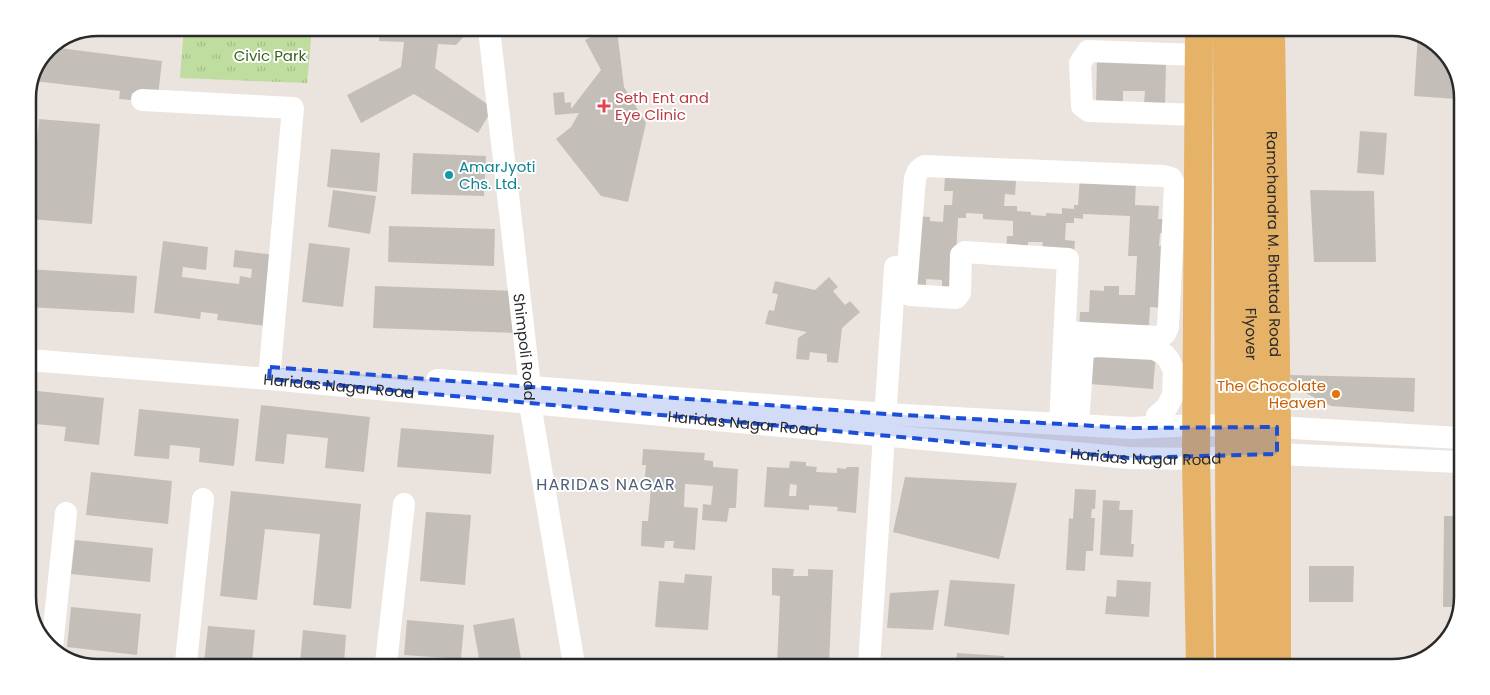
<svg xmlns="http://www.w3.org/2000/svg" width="1490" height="695" font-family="Poppins,sans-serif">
<defs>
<pattern id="grass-tufts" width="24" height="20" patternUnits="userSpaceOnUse" patternTransform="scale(1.25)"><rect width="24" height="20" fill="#bfdd9e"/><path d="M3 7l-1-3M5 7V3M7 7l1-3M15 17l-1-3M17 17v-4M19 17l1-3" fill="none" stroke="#a4be88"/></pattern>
</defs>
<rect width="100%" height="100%" fill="#ebe3de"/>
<path fill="url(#grass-tufts)" d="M184 28H312L307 83 180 78Z"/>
<path fill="#c4beb9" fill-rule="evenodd" d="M379 29H435L468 32 456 45 438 44 435 68 493 108 478 133 414 94 361 123 347 95 401 67 404 42 379 41Z
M548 29H561L562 33 548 35Z
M604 30H617L624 87 646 123 628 202 601 196 556 139 571 127 579 113 555 115 553 93 564 92 565 103 571 102V109L601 70 585 40Z
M1418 33 1450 59 1457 78 1456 99 1414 96Z
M51 47 162 61 158 96 132 93 131 100 119 99 120 91 34 81 49 48Z
M1097 57 1166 60 1165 105 1144 104 1145 91H1123V104L1096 103Z
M39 119 100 124 92 224 30 219Z
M1360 131 1387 133 1384 175 1357 173Z
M331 149 380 153 377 192 327 187Z
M413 153 486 156 484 196 411 194Z
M1080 176 1136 178 1135 205 1159 206 1158 219H1169V234L1160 233 1159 246H1168L1165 308 1150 307 1149 325 1079 327 1080 312H1089L1090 290 1104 291V286H1119V295H1135L1137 256H1128L1130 216 1083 214V219L1074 218V223H1066L1065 240 1075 241 1074 253 1042 248 1043 242H1028V247L1006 250 1007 236H1013V221L983 219V214L966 213V218H958L954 292H942V280L926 279V291L910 290 914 216 930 217V221L943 222 944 205H952L953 191H944L945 177 1016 180 1015 195 1005 194 1004 206H1017V211L1031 212V215L1046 216V213L1062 214V208L1074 209V205H1078Z
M333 190 376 196 370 234 328 227Z
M1310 190 1374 191 1376 262H1314Z
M389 226 495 229 494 266 388 262Z
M163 241 208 247 206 270 183 267 182 277 239 284 240 276 251 278 252 269 233 267 235 250 275 255 266 326 217 320 218 314 201 312 200 319 154 313Z
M309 243 350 248 343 307 302 302Z
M28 269 137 276 134 313 28 307Z
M829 277 838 287 833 291 845 305 850 301 860 312 842 328 838 363 827 362V354L810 352 809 360 796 359 798 338 807 332 765 324 769 310 774 311 778 294 772 293 775 281 815 290Z
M375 286 516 291 515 333 373 328Z
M1092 350 1156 354 1153 389 1090 384Z
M1289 375 1415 378 1414 412 1331 406 1300 390Z
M28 390 104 398 99 445 64 441 66 427 36 424 34 438 28 437Z
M261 405 370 417 364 472 325 468 328 438 287 434 284 464 255 461Z
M139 409 239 419 234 466 199 462 200 448 170 445 169 459 134 456Z
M401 428 494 435 491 474 397 467Z
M643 449 705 453 704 460 713 461V467L738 469 736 508H729L727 522 702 520 703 504 711 505 713 486 685 484 684 507 698 508 695 550 673 548 674 541H665L664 548 641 546 642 521H648L651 487 644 486 646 465H642Z
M790 461 806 462V466L817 467 816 472 837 473V468L846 469 847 467H859L856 513 837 511 838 507 809 505V510L764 507 767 467 789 468ZM790 484 797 485 796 496H789Z
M91 472 172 481 168 524 86 515Z
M905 477 1017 483 999 559 893 532Z
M1075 489 1096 490 1095 509H1092L1091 518H1095L1093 551H1086L1085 571 1066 570 1069 518 1073 519Z
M231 491 361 504 351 609 313 605 320 534 265 529 257 600 220 596Z
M1103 500 1120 501 1119 510H1133L1131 544H1134L1133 557 1100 555Z
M426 512 471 515 465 585 420 581Z
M1444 516H1458L1457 607H1443Z
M75 540 153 548 150 582 71 574Z
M1309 566H1354L1353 602H1309Z
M772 568 794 569 793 576H808V569L833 570 829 665H777L780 596 772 595Z
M685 574 712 576 708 630 655 627 659 581 684 583Z
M950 580 1015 584 1009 635 944 626Z
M1117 580 1151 582 1149 617 1105 614 1107 596 1116 597Z
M939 590 933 630 887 628 890 593Z
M71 607 141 614 137 655 67 647Z
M514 618 522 664H480L473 625Z
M407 620 464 625 461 659 404 655Z
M208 626 255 630 252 663H204Z
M303 630 346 635 344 663H300Z
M957 653 1004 656 1003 666H956Z"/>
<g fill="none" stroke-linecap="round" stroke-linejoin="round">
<g stroke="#fff" stroke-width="22">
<path id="s1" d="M489 29 530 387V404L574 664"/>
<path d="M142 100 293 108 269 379"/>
<path d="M1198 115 1089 111 1082 106 1080 63 1088 51 1198 55"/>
<path id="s2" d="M28 360 269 379 1129 458 1196 459 1277 454 1459 462"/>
<path d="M437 380 886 414 1131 428 1197 425 1277 427 1459 438"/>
<path d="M1060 424 1068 259 965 252 961 255 960 293 956 298 910 295 906 290 915 178 918 171 924 166 1164 176 1171 178 1175 186 1168 327 1165 334 1159 337 1065 332"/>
<path d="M1078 425 1083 352 1087 348 1096 346 1154 349 1164 354 1169 360 1174 371 1173 395 1167 407 1157 416"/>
<path d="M52 647 66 513"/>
<path d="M186 662 203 499"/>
<path d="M386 663 404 504"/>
<path d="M869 665 895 267"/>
</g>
<g stroke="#e5b268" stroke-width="28">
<path d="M1199 32 1196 459 1200 667"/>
<path d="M1227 32 1230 667"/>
<path id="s3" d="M1250 32V146L1255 667"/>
<path id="s4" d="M1271 32 1277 427V667"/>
</g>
</g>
<path fill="#1d4ed8" fill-opacity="0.2" stroke="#1d4ed8" stroke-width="4" stroke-dasharray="10 6" stroke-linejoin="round" d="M270 367 886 414 1131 428 1277 427V454L1129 458 269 379Z"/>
<path fill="#e0444e" stroke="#fff" stroke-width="2" d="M601.5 98.5h5v5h5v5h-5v5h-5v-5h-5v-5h5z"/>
<circle fill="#0f9aa8" stroke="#fff" stroke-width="2" cx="449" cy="175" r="5"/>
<circle fill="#e8710a" stroke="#fff" stroke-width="2" cx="1336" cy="394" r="5"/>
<g text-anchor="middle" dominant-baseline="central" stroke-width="4" stroke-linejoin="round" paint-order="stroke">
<g font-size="15" fill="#396220" stroke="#fff">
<text x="270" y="55">Civic Park</text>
</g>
<g font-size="15" fill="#be3a42" stroke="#fff" text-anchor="start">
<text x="615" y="97">Seth Ent and<tspan x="615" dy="17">Eye Clinic</tspan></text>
</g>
<g font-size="15" fill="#0d838f" stroke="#fff" text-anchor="start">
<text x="459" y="166">AmarJyoti<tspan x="459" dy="17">Chs. Ltd.</tspan></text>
</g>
<g font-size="15" fill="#2a2a2a" stroke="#fff">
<text stroke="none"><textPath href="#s4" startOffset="212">Ramchandra M. Bhattad Road</textPath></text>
<text stroke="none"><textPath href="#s3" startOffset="302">Flyover</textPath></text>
<text stroke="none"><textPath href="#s1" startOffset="320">Shimpoli Road</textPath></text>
<text stroke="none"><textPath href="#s2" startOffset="312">Haridas Nagar Road</textPath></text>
<text stroke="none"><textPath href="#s2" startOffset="718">Haridas Nagar Road</textPath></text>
<text stroke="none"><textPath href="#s2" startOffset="1122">Haridas Nagar Road</textPath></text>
</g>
<g font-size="15" fill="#c56008" stroke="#fff" text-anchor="end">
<text x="1326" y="385">The Chocolate<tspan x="1326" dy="17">Heaven</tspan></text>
</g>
<g font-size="16" letter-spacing="1" fill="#4e5d77" stroke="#fff">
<text x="606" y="484">HARIDAS NAGAR</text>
</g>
</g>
<path d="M0 0H1490V695H0ZM98 36H1392A62 62 0 0 1 1454 98V597A62 62 0 0 1 1392 659H98A62 62 0 0 1 36 597V98A62 62 0 0 1 98 36Z" fill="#fff" fill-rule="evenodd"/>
<path fill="none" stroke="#2a2a2a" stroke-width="2.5" d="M98 36H1392A62 62 0 0 1 1454 98V597A62 62 0 0 1 1392 659H98A62 62 0 0 1 36 597V98A62 62 0 0 1 98 36Z"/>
</svg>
